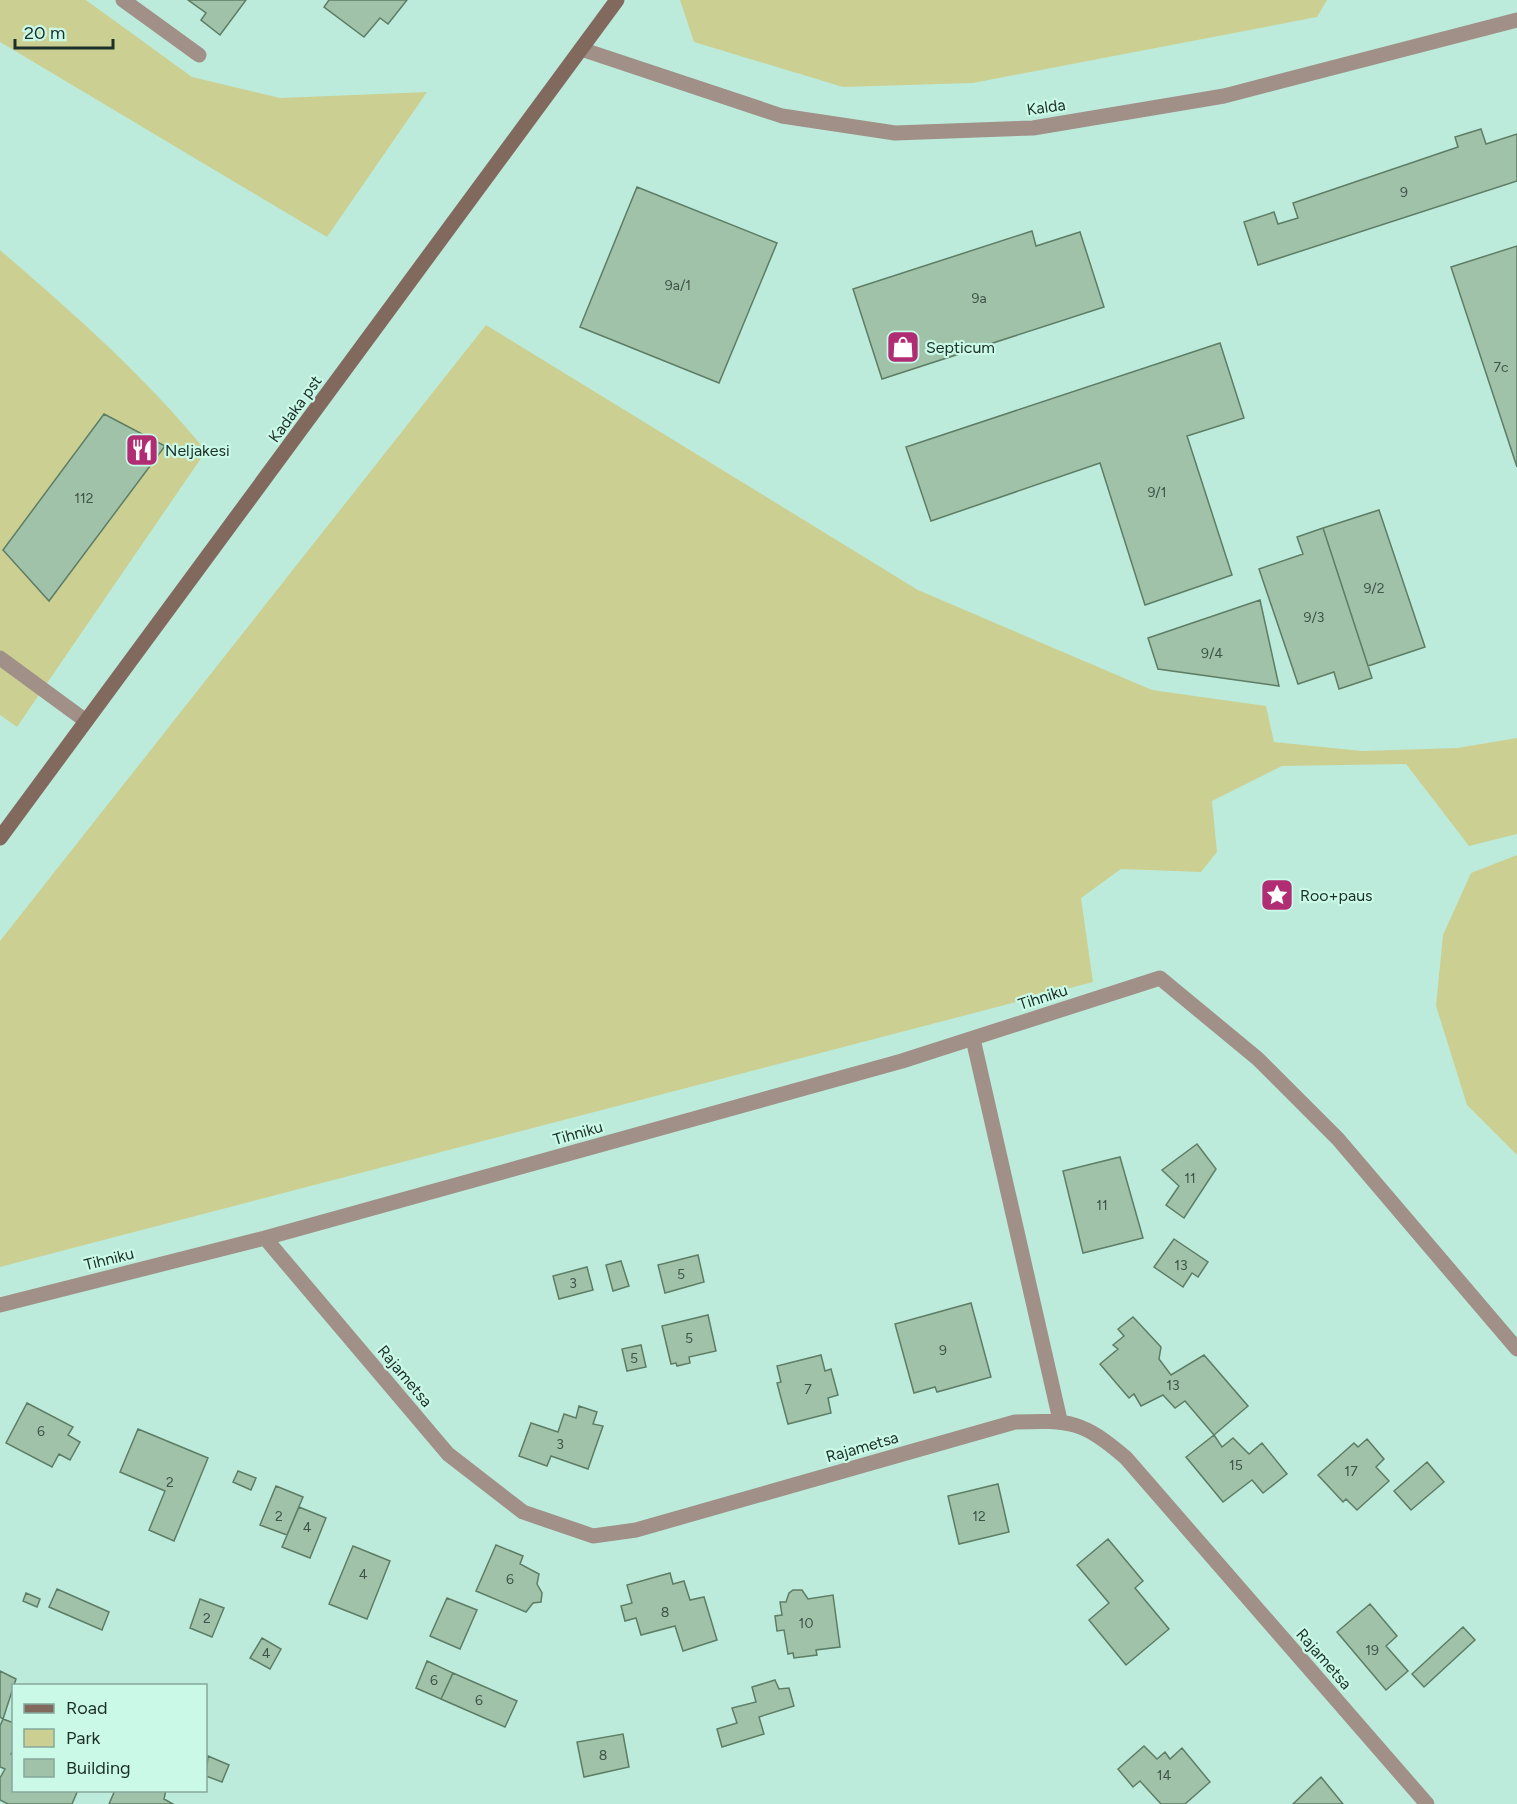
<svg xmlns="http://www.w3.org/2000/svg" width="1517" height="1804" font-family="Figtree,sans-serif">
<rect width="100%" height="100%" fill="#bdebdb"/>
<path fill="#cbd092" d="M0 0H86L192 77 280 98 427 92 327 237 0 42Z
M680 0H1327L1317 17 973 83 843 87 694 42Z
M0 250C73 313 145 376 206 451L17 727 0 715Z
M486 325 918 590 1152 690 1266 706 1274 742 1362 751 1457 748 1517 738V834L1469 846 1406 764 1282 766 1212 801 1217 852 1201 872 1121 869 1081 898 1093 982 0 1267V941Z
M1517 855V1155L1467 1105 1436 1006 1443 935 1471 873Z"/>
<path fill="#a0c2a8" stroke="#5d7d65" stroke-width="1.5" d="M188 0H246L220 35 201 20 206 13Z
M329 0H407L388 24 380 18 364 37 324 7Z
M1481 129 1486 144 1517 134V181L1258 265 1244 222 1274 212 1278 224 1298 218 1293 203 1458 147 1455 137Z
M637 187 777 243 719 383 580 327Z
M1032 231 1036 246 1080 232 1104 307 882 379 853 289Z
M1517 246V467L1451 267Z
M1220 343 1244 418 1187 436 1232 575 1145 605 1100 463 931 521 906 447Z
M104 414 165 446 49 601 3 550Z
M1379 510 1425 647 1368 666 1323 528Z
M1323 528 1372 678 1339 689 1334 672 1298 684 1259 569 1303 554 1297 537Z
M1260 600 1279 686 1158 669 1148 638Z
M1197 1144 1216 1169 1184 1218 1166 1205 1179 1186 1162 1170Z
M1120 1157 1143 1238 1083 1253 1063 1171Z
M1174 1239 1208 1262 1198 1277 1192 1273 1183 1287 1154 1267Z
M698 1255 704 1282 665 1293 658 1265Z
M621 1261 629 1286 613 1291 606 1265Z
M587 1267 593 1290 559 1299 553 1276Z
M971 1303 991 1377 937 1392 935 1387 914 1393 895 1324Z
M708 1315 716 1351 689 1357 690 1363 677 1366 676 1363 671 1364 662 1326Z
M1133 1317 1161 1347 1159 1359 1171 1375 1204 1355 1248 1406 1214 1435 1185 1401 1175 1408 1163 1395 1141 1406 1134 1394 1129 1398 1100 1364 1118 1349 1113 1345 1124 1336 1118 1329Z
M641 1345 646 1367 627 1371 622 1349Z
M821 1355 825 1371 831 1369 838 1395 828 1398 831 1413 788 1424 777 1383 781 1382 777 1366Z
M27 1403 73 1427 68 1435 80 1442 70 1460 59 1454 52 1467 6 1443Z
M579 1406 597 1412 593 1424 603 1426 588 1469 551 1456 547 1466 519 1456 531 1423 558 1432 564 1414 576 1418Z
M138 1429 208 1458 174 1541 149 1530 165 1491 120 1472Z
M1214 1435 1222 1447 1233 1438 1249 1454 1262 1443 1287 1474 1263 1493 1252 1480 1223 1502 1186 1457Z
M1367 1439 1384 1459 1376 1467 1389 1481 1357 1510 1346 1499 1343 1502 1318 1475 1354 1443 1358 1447Z
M1427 1462 1444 1482 1411 1510 1394 1491Z
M238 1471 256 1478 251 1490 233 1482Z
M998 1484 1009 1532 959 1544 948 1496Z
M276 1486 303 1497 287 1535 260 1525Z
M299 1507 326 1518 310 1558 282 1547Z
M1108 1539 1143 1581 1135 1588 1169 1629 1126 1665 1089 1620 1109 1603 1077 1565Z
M496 1545 523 1556 520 1564 539 1574 537 1584 542 1593 541 1602 533 1603 526 1612 476 1591Z
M353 1546 390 1561 367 1619 329 1604Z
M670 1573 673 1584 684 1581 690 1600 704 1597 717 1640 683 1651 675 1626 641 1635 636 1618 625 1621 621 1606 632 1603 627 1585Z
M57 1589 109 1612 102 1630 49 1607Z
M793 1590H802L808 1599 833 1595 840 1647 816 1650 817 1655 794 1658 793 1653 788 1654 784 1630 777 1631 775 1616 782 1615 780 1602H786L789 1593Z
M26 1593 40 1599 37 1607 23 1601Z
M447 1598 477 1610 460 1649 430 1636Z
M200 1599 224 1608 212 1637 190 1628Z
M1370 1604 1397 1636 1386 1646 1408 1671 1386 1690 1337 1632Z
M1463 1627 1475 1640 1424 1687 1412 1674Z
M262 1638 281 1649 270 1669 250 1658Z
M427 1661 453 1673 441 1699 416 1688Z
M0 1671 16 1679 3 1719 0 1717Z
M453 1673 517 1701 505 1727 441 1699Z
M775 1680 779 1689 789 1688 794 1706 759 1717 764 1734 722 1747 717 1729 737 1723 732 1708 756 1702 752 1687Z
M3 1719 14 1723V1749L11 1754 14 1755V1790H78L72 1804H8L0 1800V1778L5 1769 0 1767V1726Z
M623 1734 629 1767 584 1777 577 1742Z
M1144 1746 1157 1759 1165 1752 1170 1759 1182 1748 1210 1782 1185 1804H1161L1140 1781 1133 1787 1118 1769Z
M208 1756 229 1765 222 1782 206 1776Z
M1321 1777 1343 1804H1293Z
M115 1790H166L164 1799 173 1804H109Z"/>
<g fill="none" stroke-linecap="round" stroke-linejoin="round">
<path stroke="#a09087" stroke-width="15" d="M0 658 86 721"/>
<path stroke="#a09087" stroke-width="15" d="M123 0 199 55
M581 49 782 116 895 133 1033 128 1224 96 1517 20
M973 1039 1060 1420
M265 1238 448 1454 523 1512 593 1536 636 1530 1015 1422C1071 1420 1083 1421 1126 1458L1427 1804
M0 1305 265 1238 902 1061 1160 978 1258 1059 1338 1139 1517 1349"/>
<path stroke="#816a5d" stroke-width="15" d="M0 838 617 0"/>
</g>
<defs>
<g id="shop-square" transform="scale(1.725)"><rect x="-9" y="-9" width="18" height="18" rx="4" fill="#b02d74" stroke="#caf9e8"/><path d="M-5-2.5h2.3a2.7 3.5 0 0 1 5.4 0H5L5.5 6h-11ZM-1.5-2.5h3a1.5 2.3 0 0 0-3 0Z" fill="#fff"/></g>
<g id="restaurant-square" transform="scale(1.725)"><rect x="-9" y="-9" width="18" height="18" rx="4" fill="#b02d74" stroke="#caf9e8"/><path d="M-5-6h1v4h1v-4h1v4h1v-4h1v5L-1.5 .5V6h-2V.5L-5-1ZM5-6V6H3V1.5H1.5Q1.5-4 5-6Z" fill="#fff"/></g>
<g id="sight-square" transform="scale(1.725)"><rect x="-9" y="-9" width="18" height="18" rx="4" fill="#b02d74" stroke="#caf9e8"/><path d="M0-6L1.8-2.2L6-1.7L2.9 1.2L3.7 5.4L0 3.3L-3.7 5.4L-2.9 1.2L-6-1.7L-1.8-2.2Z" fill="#fff"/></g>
</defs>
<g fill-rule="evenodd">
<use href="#shop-square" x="903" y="347"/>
<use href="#restaurant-square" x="142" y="450"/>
<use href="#sight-square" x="1277" y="895"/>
</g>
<g text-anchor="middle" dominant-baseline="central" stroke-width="4.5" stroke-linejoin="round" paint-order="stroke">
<g font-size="14" fill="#3e5449">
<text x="1404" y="192">9</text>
<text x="678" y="285">9a/1</text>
<text x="979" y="298">9a</text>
<text x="1501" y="367">7c</text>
<text x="1157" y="492">9/1</text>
<text x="84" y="498">112</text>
<text x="1374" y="588">9/2</text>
<text x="1314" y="617">9/3</text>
<text x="1212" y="653">9/4</text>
<text x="1190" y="1178">11</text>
<text x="1102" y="1205">11</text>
<text x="1181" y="1265">13</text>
<text x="681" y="1274">5</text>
<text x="573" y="1283">3</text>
<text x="689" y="1338">5</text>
<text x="943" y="1350">9</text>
<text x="634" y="1358">5</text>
<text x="1173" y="1385">13</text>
<text x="808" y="1389">7</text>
<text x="41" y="1431">6</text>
<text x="560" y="1444">3</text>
<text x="1236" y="1465">15</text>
<text x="1351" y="1471">17</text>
<text x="170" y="1482">2</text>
<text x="279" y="1516">2</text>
<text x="979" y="1516">12</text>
<text x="307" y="1527">4</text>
<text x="363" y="1574">4</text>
<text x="510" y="1579">6</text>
<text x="665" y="1612">8</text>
<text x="207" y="1618">2</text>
<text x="806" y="1623">10</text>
<text x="1372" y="1650">19</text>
<text x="266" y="1653">4</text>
<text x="434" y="1680">6</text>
<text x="479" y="1700">6</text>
<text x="603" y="1755">8</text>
<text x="1164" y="1775">14</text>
</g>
<g font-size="16" fill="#1d2f29" stroke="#caf9e8">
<text transform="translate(1046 107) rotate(-8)">Kalda</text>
<text transform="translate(295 409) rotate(-54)">Kadaka pst</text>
<text transform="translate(1043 997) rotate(-18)">Tihniku</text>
<text transform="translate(578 1133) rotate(-16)">Tihniku</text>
<text transform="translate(109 1259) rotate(-14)">Tihniku</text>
<text transform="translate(405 1376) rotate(50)">Rajametsa</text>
<text transform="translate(862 1447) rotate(-16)">Rajametsa</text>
<text transform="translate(1324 1659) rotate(49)">Rajametsa</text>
</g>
<g font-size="16" fill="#1d2f29" stroke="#caf9e8" text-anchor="start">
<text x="926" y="347">Septicum</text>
<text x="165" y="450">Neljakesi</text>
<text x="1300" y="895">Roo+paus</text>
</g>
</g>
<rect x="12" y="1684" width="195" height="108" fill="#caf9e8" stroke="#85a89c" stroke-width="1.5"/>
<rect x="24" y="1704" width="30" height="9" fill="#816a5d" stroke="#85a89c" stroke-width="1.5"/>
<text x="66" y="1714" font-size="18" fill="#1d2f29">Road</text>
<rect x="24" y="1729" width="30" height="18" fill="#cbd092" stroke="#85a89c" stroke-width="1.5"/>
<text x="66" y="1744" font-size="18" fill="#1d2f29">Park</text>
<rect x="24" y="1759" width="30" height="18" fill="#a0c2a8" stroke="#85a89c" stroke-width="1.5"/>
<text x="66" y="1774" font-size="18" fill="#1d2f29">Building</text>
<path d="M15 39v9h98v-9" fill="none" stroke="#1d2f29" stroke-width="3"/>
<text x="24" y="39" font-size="18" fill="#1d2f29" stroke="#caf9e8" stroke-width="4.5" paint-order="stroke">20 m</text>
</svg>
